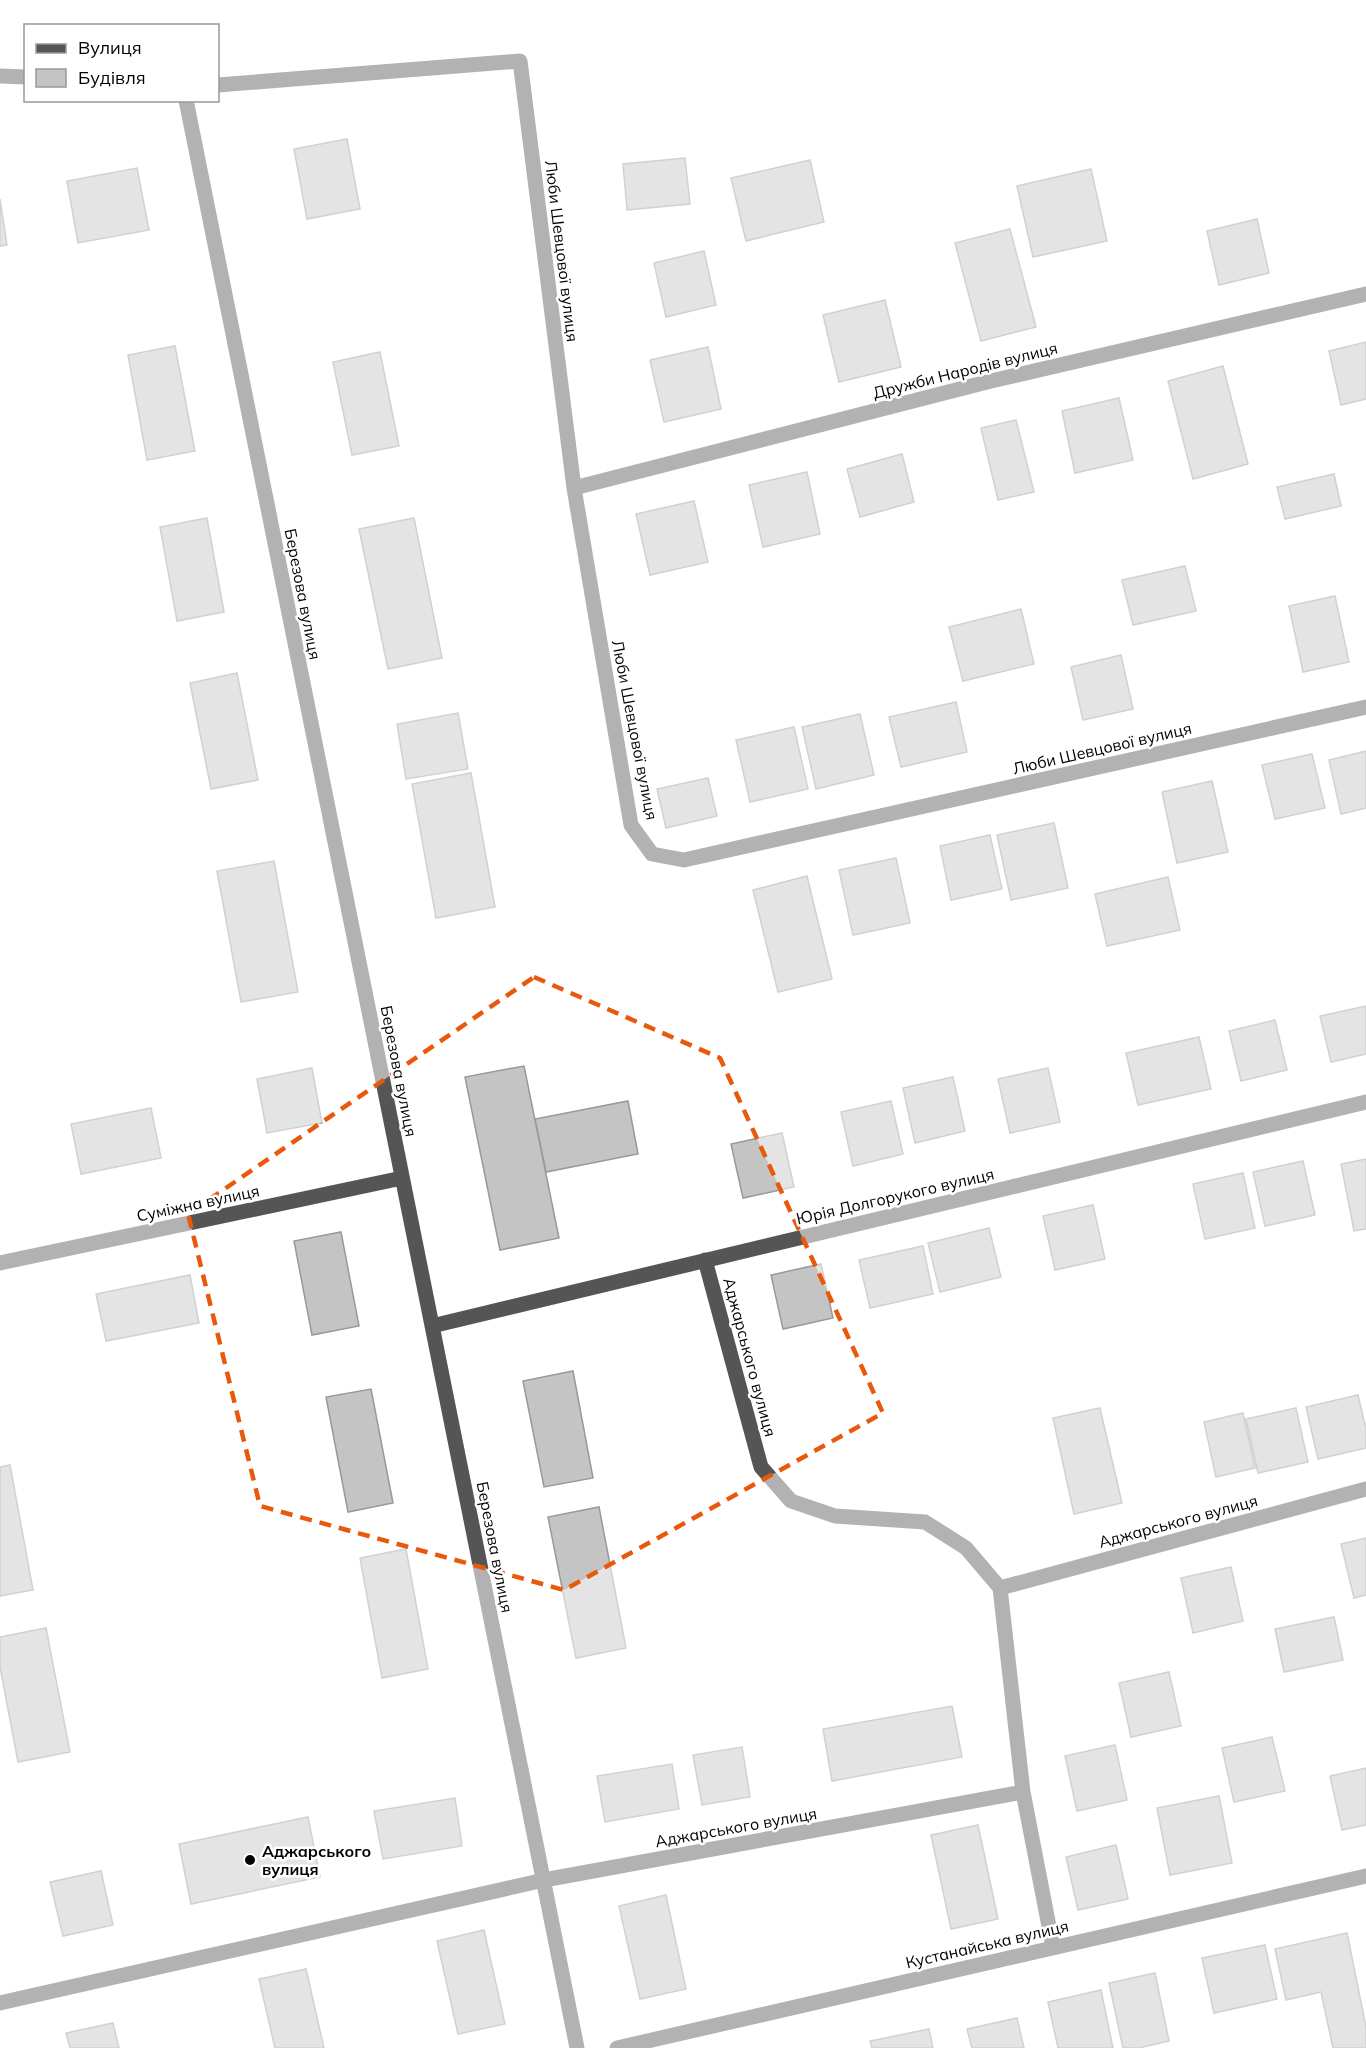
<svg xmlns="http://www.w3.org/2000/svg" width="1366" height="2048" font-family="Mulish,sans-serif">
<rect width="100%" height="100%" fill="#fff"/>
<path fill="#c4c4c4" stroke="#999" stroke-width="1.5" d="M347 139 360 209 307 219 294 149Z
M685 158 690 204 627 210 623 164Z
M810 160 824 222 746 241 731 178Z
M137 168 149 230 78 243 67 181Z
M1091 169 1107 241 1033 257 1017 186Z
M0 199 7 245 0 246Z
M1257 219 1269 273 1219 285 1207 231Z
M1010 229 1036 327 981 341 955 243Z
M704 251 716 305 666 317 654 263Z
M885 300 901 367 839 382 823 315Z
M1366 342V399L1341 405 1329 351Z
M175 346 195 451 147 460 128 355Z
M708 347 721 409 664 422 650 360Z
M380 352 399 446 352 455 333 362Z
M1223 366 1248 464 1193 479 1168 381Z
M1119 398 1133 460 1075 473 1062 411Z
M1016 420 1034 492 998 500 981 428Z
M902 454 914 502 860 517 847 469Z
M807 472 820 534 763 547 749 485Z
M1334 474 1341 506 1285 519 1277 487Z
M694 501 708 562 650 575 636 514Z
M207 518 224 612 177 621 160 527Z
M414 518 442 658 388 669 359 529Z
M1185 566 1196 611 1133 625 1122 580Z
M1335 596 1349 662 1303 672 1289 606Z
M1021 609 1034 664 963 681 949 627Z
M1121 655 1133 709 1083 720 1071 667Z
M237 673 258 780 211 789 190 683Z
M956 702 967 752 901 767 889 717Z
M458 713 468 769 406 779 397 724Z
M860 714 874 775 816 789 802 727Z
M794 727 808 789 750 802 736 740Z
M1366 751V808L1341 814 1329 760Z
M1312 754 1325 808 1275 819 1262 765Z
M471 773 495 907 436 918 412 784Z
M708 778 717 816 666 828 657 789Z
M1212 781 1228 852 1177 863 1162 792Z
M1054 823 1068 888 1011 900 997 835Z
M990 835 1002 889 951 900 940 846Z
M896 858 910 923 853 935 839 870Z
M274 861 298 992 241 1002 217 871Z
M807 876 832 979 778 992 753 890Z
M1168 877 1180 930 1107 946 1095 894Z
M1366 1006V1054L1331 1062 1320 1016Z
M1275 1020 1287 1070 1241 1081 1229 1031Z
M1199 1037 1211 1089 1138 1105 1126 1053Z
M524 1066 559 1238 500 1250 465 1077Z
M312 1068 322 1123 267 1133 257 1079Z
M1048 1068 1060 1122 1010 1133 998 1079Z
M953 1077 965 1131 915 1143 903 1088Z
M628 1101 638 1154 546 1172 535 1119Z
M891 1101 903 1154 853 1166 841 1112Z
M151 1108 161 1158 81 1174 71 1124Z
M782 1133 794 1187 743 1198 731 1144Z
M1366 1159V1229L1354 1231 1341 1164Z
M1303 1161 1315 1215 1265 1226 1253 1172Z
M1243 1173 1255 1228 1205 1239 1193 1184Z
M1093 1205 1105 1259 1055 1270 1043 1216Z
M989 1228 1001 1277 940 1292 928 1243Z
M341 1232 359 1326 312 1335 294 1241Z
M923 1246 933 1294 870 1308 859 1260Z
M821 1264 833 1318 783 1329 771 1275Z
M190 1275 199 1323 106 1341 96 1294Z
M573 1371 593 1478 544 1487 523 1381Z
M371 1389 393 1503 348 1512 326 1397Z
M1358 1395 1366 1429V1448L1318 1459 1306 1407Z
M1100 1408 1122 1503 1074 1514 1053 1418Z
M1296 1408 1308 1462 1258 1473 1246 1419Z
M1243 1413 1255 1468 1216 1477 1204 1422Z
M10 1465 33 1590 0 1596V1467Z
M599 1507 626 1648 576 1658 548 1517Z
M1366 1538V1595L1354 1598 1341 1544Z
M406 1549 428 1669 382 1678 360 1558Z
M1231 1567 1243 1621 1193 1633 1181 1578Z
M1334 1617 1343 1660 1284 1672 1275 1629Z
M46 1628 70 1752 18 1762 0 1667V1637Z
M1169 1672 1181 1726 1131 1737 1119 1683Z
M952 1706 962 1757 832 1781 823 1729Z
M1272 1737 1285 1791 1234 1802 1222 1748Z
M1115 1745 1127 1800 1077 1811 1065 1756Z
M742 1747 750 1797 702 1805 693 1755Z
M672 1764 679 1809 605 1822 597 1776Z
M1366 1768V1825L1342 1830 1330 1776Z
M1219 1796 1232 1863 1170 1875 1157 1808Z
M455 1798 462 1846 383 1859 374 1811Z
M308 1817 320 1877 191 1904 179 1844Z
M978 1825 998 1919 951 1929 931 1835Z
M1116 1845 1128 1899 1078 1910 1066 1857Z
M101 1871 113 1925 63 1936 50 1882Z
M666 1895 686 1989 640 1999 619 1906Z
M484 1930 505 2024 458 2034 437 1941Z
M1347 1933 1366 2027V2048H1333L1321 1992 1286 2000 1275 1949Z
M1265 1945 1277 1999 1214 2013 1202 1958Z
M306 1969 324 2048H275L259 1979Z
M1155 1973 1169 2041 1139 2048H1123L1109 1983Z
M1101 1990 1113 2048H1058L1048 2002Z
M1017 2018 1024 2048H972L967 2029Z
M113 2023 119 2048H70L66 2033Z
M929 2029 933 2048H872L870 2041Z"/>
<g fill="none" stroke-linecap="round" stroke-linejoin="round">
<path stroke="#555" stroke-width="15" d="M0 76 26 77
M218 85 520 61 574 488 631 825 652 854 684 860 1366 707
M186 100 577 2048
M574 488 991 381 1366 294
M705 1260 761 1467 791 1501 835 1516 925 1522 966 1548 1000 1588 1023 1792 1053 1947
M0 1263 402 1178
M432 1326 1366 1102
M1000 1588 1366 1489
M0 2003 544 1880 1023 1792
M617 2048 1366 1876"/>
</g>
<path d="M0 0H1366V2048H0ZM534 977 720 1058 883 1413 564 1590 260 1506 188 1214Z" fill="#fff" fill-opacity=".55" fill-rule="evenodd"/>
<path fill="none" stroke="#e8590c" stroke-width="4.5" stroke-dasharray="12 8" stroke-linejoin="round" d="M534 977 720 1058 883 1413 564 1590 260 1506 188 1214Z"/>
<circle fill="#000" stroke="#fff" stroke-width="2" cx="250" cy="1860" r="6"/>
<g text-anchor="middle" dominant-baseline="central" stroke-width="5" stroke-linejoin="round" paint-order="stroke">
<g font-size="16" fill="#000" stroke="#fff">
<text transform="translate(562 251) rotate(83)">Люби Шевцової вулиця</text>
<text transform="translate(965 370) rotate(-14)">Дружби Народів вулиця</text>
<text transform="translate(303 594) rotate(79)">Березова вулиця</text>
<text transform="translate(635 730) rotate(79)">Люби Шевцової вулиця</text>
<text transform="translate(1102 748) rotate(-13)">Люби Шевцової вулиця</text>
<text transform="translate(399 1071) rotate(79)">Березова вулиця</text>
<text transform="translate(895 1196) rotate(-13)">Юрія Долгорукого вулиця</text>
<text transform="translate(198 1203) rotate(-12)">Суміжна вулиця</text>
<text transform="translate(750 1357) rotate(75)">Аджарського вулиця</text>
<text transform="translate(1178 1521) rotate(-15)">Аджарського вулиця</text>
<text transform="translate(495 1547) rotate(79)">Березова вулиця</text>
<text transform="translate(736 1827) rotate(-10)">Аджарського вулиця</text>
<text transform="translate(987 1944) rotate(-13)">Кустанайська вулиця</text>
</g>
<g font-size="16" font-weight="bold" fill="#000" stroke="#fff" text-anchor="start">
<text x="262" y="1851">Аджарського<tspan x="262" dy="18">вулиця</tspan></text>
</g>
</g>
<rect x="24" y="24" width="195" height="78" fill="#ffffff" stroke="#999999" stroke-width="1.5"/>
<rect x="36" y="44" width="30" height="9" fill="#555555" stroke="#999999" stroke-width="1.5"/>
<text x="78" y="54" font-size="18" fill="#000000">Вулиця</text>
<rect x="36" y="69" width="30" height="18" fill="#c4c4c4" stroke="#999999" stroke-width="1.5"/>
<text x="78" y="84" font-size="18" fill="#000000">Будівля</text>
</svg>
